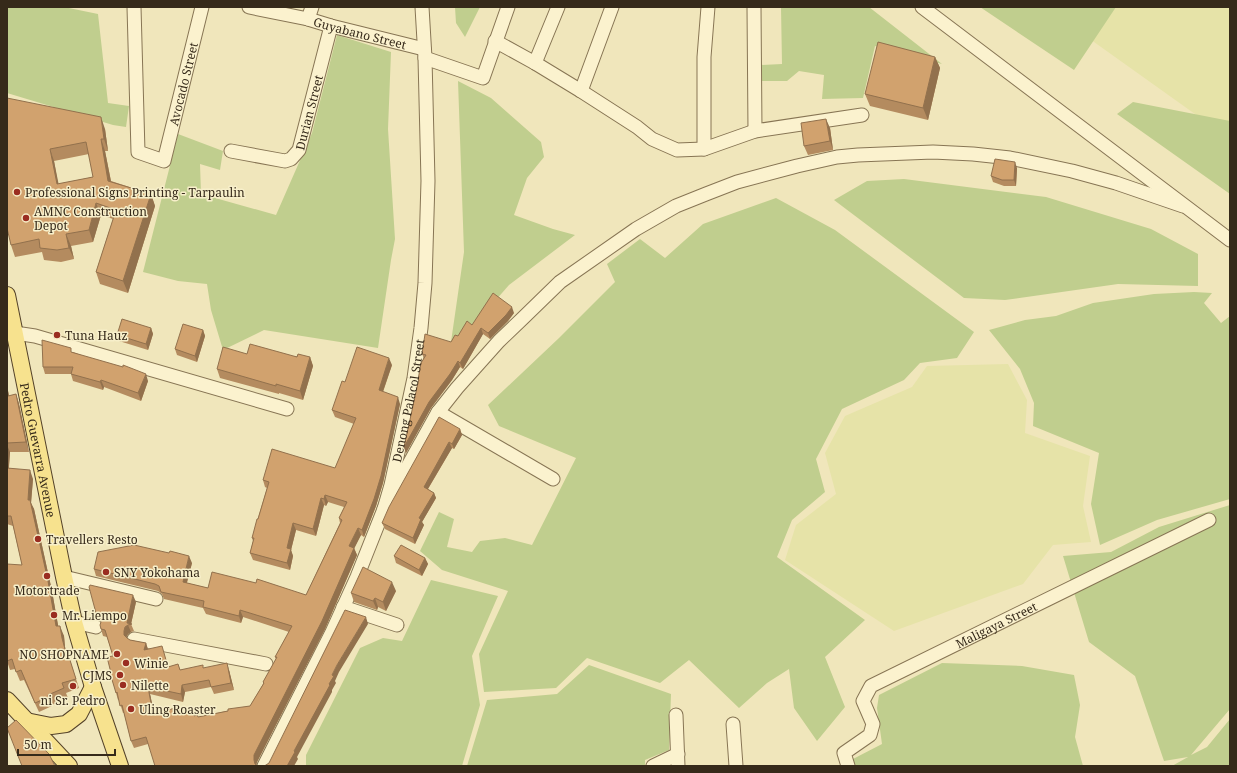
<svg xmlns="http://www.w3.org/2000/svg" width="1237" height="773" font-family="'Noto Serif',serif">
<rect width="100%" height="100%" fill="#f0e6bb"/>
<path fill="#e6e3a8" d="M1035 7H1230V139L1087 37Z
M1008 364 1027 400 1025 433 1090 456 1083 506 1091 542 1053 545 1023 584 894 631 785 560 796 525 836 494 825 453 845 416 912 387 927 366Z"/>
<path fill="#c0ce8e" d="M7 7H64L98 14 108 103 129 106 126 127 113 125 7 93Z
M455 7H480L465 37 456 23Z
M781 7H869L942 64 875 46 863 98 822 99 824 75 799 71 787 81H762L760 65 782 64Z
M980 7H1116L1074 70Z
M337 35 391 52 388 129 395 239 391 260 378 348 264 330 223 350 211 310 207 284 178 281 143 272 178 134 223 151 220 170 200 164 201 194 276 215 312 133Z
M458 81 491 98 541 142 544 157 527 178 514 215 553 229 575 235 509 285 474 325 451 342 464 252Z
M1133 102 1230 121V194L1117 114Z
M904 179 1046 197 1151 229 1198 254V286L1118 284 1005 300 964 298 834 200 867 181Z
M776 198 835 230 974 332 957 358 920 363 904 380 842 409 816 459 825 492 792 520 777 557 865 620 825 657 845 707 817 741 794 708 789 669 767 683 739 708 689 660 660 683 587 658 556 688 484 692 479 654 508 591 442 570 420 551 439 512 454 519 447 547 472 552 480 541 505 538 532 545 576 458 499 426 488 405 559 338 615 282 607 264 640 239 665 258 703 224Z
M1194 292 1212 293 1204 303 1221 323 1230 316V499L1157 520 1100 545 1091 504 1099 453 1033 426 1034 403 1020 369 989 330 1025 320 1056 316 1093 303 1154 294Z
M1230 505V709L1191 755 1207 747 1230 719V766H1172L1188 757 1164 761 1135 676 1089 642 1063 556 1111 552 1159 527Z
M431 580 498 596 472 656 480 705 462 766H306V755L360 648 383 638 402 641Z
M942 663 1022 666 1074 675 1080 705 1075 737 1083 766H855L853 759 882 744 877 708 879 695Z
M589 665 671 694 669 750 645 760V766H467L487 700 557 694Z"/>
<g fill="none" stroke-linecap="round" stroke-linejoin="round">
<g stroke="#877554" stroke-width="15">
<g id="minor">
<path id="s1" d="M134 7 138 152 164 161 202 7"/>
<path id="s2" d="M249 7 308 19 331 26 424 49"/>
<path d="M754 7 755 131"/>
<path d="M922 7 1230 240"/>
<path d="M308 19 312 7"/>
<path d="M495 41 535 63 581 91 637 127 652 139 677 150 704 149 755 131 862 115"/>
<path d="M425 58 483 78 508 7"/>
<path d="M535 63 558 7"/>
<path d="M581 91 612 7"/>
<path d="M704 149V57L708 7"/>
<path id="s3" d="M231 151 285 161 291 159 299 150 331 26"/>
<path d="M15 333 35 336 287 409"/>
<path d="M438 412 553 479"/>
<path d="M384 509 438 412 457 388 499 341 523 318 560 282 636 229 676 206 706 194 737 182 797 166 837 157 858 155 933 152 973 154 1010 158 1072 171 1116 183 1183 206"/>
<path d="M64 577 156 599"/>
<path d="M343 607 397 625"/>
<path d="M74 622 96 627"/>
<path d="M134 639 266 664"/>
<path d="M676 715 678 766"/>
<path d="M733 724 736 766"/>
<path id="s4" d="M264 766 332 632 357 577 384 509 391 485 414 378 421 328 425 283 428 181 425 58 422 7"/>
<path d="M653 766 678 754"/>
<path id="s5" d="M848 766 844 753 870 735 873 724 863 701 871 686 1209 520"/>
</g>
</g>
<g stroke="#544229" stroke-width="18">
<g id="major">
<path id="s6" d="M7 295 64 577 74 622 93 687 120 766"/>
<path d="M7 700 69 766"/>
<path d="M26 721 51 726 66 724 79 714 93 687"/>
</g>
</g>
<use href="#minor" stroke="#fbf2ce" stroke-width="13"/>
<use href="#major" stroke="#f7e28e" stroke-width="16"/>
</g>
<path fill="#b48b5f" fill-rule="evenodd" d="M935 57 940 68 928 120 870 106 865 94Z
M7 98 105 129 108 151H105L111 181 151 194 155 206 128 293 100 284 96 272 113 219 101 215 93 242 71 246 74 259 61 262 44 260 42 252 15 257 11 245ZM89 154 93 177 58 184 54 161Z
M830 128 833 150 808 155 804 146Z
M1017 168 1016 186H1004L993 182 991 176Z
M514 313 508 321 490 339 483 334 463 369 460 367 452 380 431 408 406 453 404 447 419 381 418 380 424 358 422 354 451 342 472 325Z
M151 328 153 334 148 350 119 341 117 335Z
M203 330 205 336 197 362 177 355 175 349Z
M73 352 148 381 141 401 104 387 103 390 73 381 71 374H45L43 367Z
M247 354 310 357 313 366 303 400 279 393V394L220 378 217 369Z
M392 365 383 392 400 404 383 483 376 506 364 537 361 535 354 548 357 555 325 629 257 762 256 765 148 744 134 748 131 741 124 713H123L119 700H118L116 693 111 673 113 656 107 637 103 636 101 629V621L99 620 96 613 136 602 131 624 134 631 131 632 128 634 126 638 130 640 146 643 148 649 164 653 168 667 178 664 180 670 204 668 229 670 234 690 214 694 211 687 185 692 183 702 150 694 154 714 179 707 181 713 194 716 198 717 250 706 263 684V682L276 659 275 657 289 632 243 617 241 623 206 614 203 608 164 599 162 594 158 591 96 576 94 569 192 563 187 583 208 588 256 583 306 595 340 523 339 518 344 507 328 502 326 506 324 505 316 536 296 530 291 550 293 556 290 570 253 560 250 553 253 541 252 538 267 488 265 487 263 480 335 468 354 424 335 417 332 410 345 382Z
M7 386 9 396 16 394 19 404 29 452H10L9 468 33 479 31 503 34 509 52 591 58 626 64 636 65 647 68 657H69L79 688 66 693 68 698 52 705V706L39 712 24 680 20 681 15 669 10 670 7 661 22 565 13 526 7 524Z
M460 429 462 435 454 449 452 448 428 489 434 493 436 498 422 522 424 525 415 544 385 529 382 523Z
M394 556 425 558 428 564 422 576 396 563Z
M396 591 386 611 378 607 377 610 354 602 351 593Z"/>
<path fill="#92714d" d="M935 57 940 68 928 120 923 108Z
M101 117 105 129 108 151 104 139Z
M826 119 830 128 833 150 830 141Z
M101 139 105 151 113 192 108 181Z
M50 149 54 161 61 196 57 184Z
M1015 162 1017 168 1016 186 1014 180Z
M151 194 155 206 128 293 123 281Z
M96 203 101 215 93 242 89 230Z
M66 234 71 246 74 259 69 248Z
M512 307 514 313 508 321 490 339 488 333Z
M151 328 153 334 148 350 146 344Z
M481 328 483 334 463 369 460 363Z
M203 330 205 336 197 362 195 356Z
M310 357 313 366 303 400 300 391Z
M389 358 392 365 381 397 379 390Z
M458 361 460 367 452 380 431 408 406 453 404 447 429 402Z
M146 374 148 381 141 401 138 393Z
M101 380 104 387 103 390 100 382Z
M7 386 11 405 7 393Z
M16 394 19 404 29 452 26 442Z
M398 397 400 404 383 483 376 506 364 537 362 530Z
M460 429 462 435 454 449 452 444Z
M449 442 452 448 426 492 424 487Z
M7 445 10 452 8 477 7 474Z
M30 470 33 479 31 503 34 509 52 591 60 636 56 626 28 500Z
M434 493 436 498 422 522 424 525 415 544 413 538 419 518Z
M325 495 328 502 326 506 324 499Z
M321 498 324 505 316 536 313 529Z
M293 523 296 530 291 550 293 556 290 570 287 563V548Z
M358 528 361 535 352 553 349 546Z
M354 548 357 555 325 629 257 762 256 766 254 760V755Z
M189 556 192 563 185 589 183 582Z
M425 558 428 564 422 576 419 570Z
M392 582 396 591 386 611 383 602Z
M133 595 136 602 131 624 128 625 131 632 128 634 126 638 124 635V631L127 623Z
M375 598 378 607 377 610 373 601Z
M240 610 243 617 241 623 239 616Z
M366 617 368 624 339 672 335 681 336 683 332 690V692L297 757 298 759 294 766H287L294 751 329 684 332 675 337 665Z
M60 626 64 636 65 647 70 667 67 657 62 638Z
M146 643 148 650H144Z
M227 663 229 670 234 690 231 683Z
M182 685 185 692 183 702 181 694Z
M148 687 150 694 156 721 153 714Z
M179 707 181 714H178Z"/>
<path fill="#d1a26e" stroke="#92714d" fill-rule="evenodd" d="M878 42 935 57 923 108 865 94Z
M7 98 101 117 104 139H101L108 181 151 194 123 281 96 272 116 210 96 203 89 230 66 234 69 248 57 250 40 248 39 239 11 245 7 228ZM86 142 93 177 57 184 50 149Z
M826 119 830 141 804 146 801 123Z
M995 159 1015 162 1014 180H1002L991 176Z
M493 293 512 307 506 315 488 333 481 328 460 363 458 361 450 374 429 402 404 447 418 383 419 380H418L421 363 426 355 422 354 425 334 451 342 455 335 458 336 467 321 472 325Z
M122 319 151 328 146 344 117 335Z
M183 324 203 330 195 356 175 349Z
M42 340 71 348V352L123 367V365L146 374 138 393 101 380 100 382 71 374 73 367H43Z
M250 344 297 357 298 354 310 357 300 391 276 384V386L217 369 223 347 247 354Z
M357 347 389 358 379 390 398 397 381 476 374 499 362 530 358 528 349 546 354 548 322 621 254 755V760L255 764 258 766H155L146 737 131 741 122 705 120 706 117 692 116 693 110 673H111L107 657 113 656 105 630 101 629 100 625 101 622V618L99 614 96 613 89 587 90 585 133 595 127 623 132 624 128 625 125 627 124 631V635L127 638 130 640 146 643 144 650 162 646 168 667 178 664 180 670 203 665V668L227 663 231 683 211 687 209 680 182 685 181 694 148 687 153 714 179 707 178 714 193 711 194 716 197 715 198 717 228 711V709L250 706 264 683 263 682 277 657H275L292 626 240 610 239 616 203 607 204 601 161 592 159 586 155 584 94 569 98 552 134 545 169 553 170 551 189 556 183 582 208 588 212 572 256 583 257 579 306 595 342 520 339 518 347 502 325 495 324 499 321 498 313 529 293 523 287 548 291 549 287 563 250 553 254 538H252L257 519H258L269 482 263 480 272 449 335 468 356 418 332 410 342 381 345 382Z
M7 393 8 396 16 394 26 442 7 443Z
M439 417 460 429 452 444 449 442 424 487 434 493 419 518 421 519 413 538 382 523 389 507Z
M7 468 30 470 28 500H30L48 581 56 626H60L62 638 67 657H69L76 679 62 683 64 688 48 695 49 697 35 703 21 670 16 672 12 659 7 661V564L22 565 11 516H7Z
M401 545 425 558 419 570 394 556Z
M363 567 392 582 383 602 375 598 373 601 351 593Z
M345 610 366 617 337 665 332 675 334 676 329 684 330 685 294 751 295 752 287 766H264L266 765 269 763Z
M16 720 49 754 55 766H22L7 728Z"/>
<g fill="#9a2d21" stroke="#f7efca" stroke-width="1.5">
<circle cx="17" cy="192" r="4"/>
<circle cx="26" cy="218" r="4"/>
<circle cx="57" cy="335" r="4"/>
<circle cx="38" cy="539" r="4"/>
<circle cx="106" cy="572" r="4"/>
<circle cx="47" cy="576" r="4"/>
<circle cx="54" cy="615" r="4"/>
<circle cx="117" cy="654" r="4"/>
<circle cx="126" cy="663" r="4"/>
<circle cx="120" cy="675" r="4"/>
<circle cx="123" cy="685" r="4"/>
<circle cx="73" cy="686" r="4"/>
<circle cx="131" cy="709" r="4"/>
</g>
<g text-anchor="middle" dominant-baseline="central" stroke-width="3" stroke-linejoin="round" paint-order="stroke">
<g font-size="12" fill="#362a1a" stroke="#f7efca">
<text stroke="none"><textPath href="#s2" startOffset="114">Guyabano Street</textPath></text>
<text stroke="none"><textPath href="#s1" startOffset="252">Avocado Street</textPath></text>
<text stroke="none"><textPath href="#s3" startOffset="112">Durian Street</textPath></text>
<text stroke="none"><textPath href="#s4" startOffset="395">Denong Palacol Street</textPath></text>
<text stroke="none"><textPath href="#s6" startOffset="158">Pedro Guevarra Avenue</textPath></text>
<text stroke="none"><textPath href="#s5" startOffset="238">Maligaya Street</textPath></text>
</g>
<g font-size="12" fill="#362a1a" stroke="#f7efca" text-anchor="start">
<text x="25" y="192">Professional Signs Printing - Tarpaulin</text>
<text x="34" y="211">AMNC Construction<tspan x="34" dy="14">Depot</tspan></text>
<text x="65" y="335">Tuna Hauz</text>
<text x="46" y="539">Travellers Resto</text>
<text x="114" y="572">SNY Yokohama</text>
<text x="47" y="590" text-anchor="middle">Motortrade</text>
<text x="62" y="615">Mr. Liempo</text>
<text x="109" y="654" text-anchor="end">NO SHOPNAME</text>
<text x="134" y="663">Winie</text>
<text x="112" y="675" text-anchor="end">CJMS</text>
<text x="131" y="685">Nilette</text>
<text x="73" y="700" text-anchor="middle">ni Sr. Pedro</text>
<text x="139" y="709">Uling Roaster</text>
</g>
</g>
<rect width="1237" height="773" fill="none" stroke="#362a1a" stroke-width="16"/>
<path d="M18 749v6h97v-6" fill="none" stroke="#362a1a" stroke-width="2"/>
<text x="24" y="749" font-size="12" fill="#362a1a" stroke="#f7efca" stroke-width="3" paint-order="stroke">50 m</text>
</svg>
